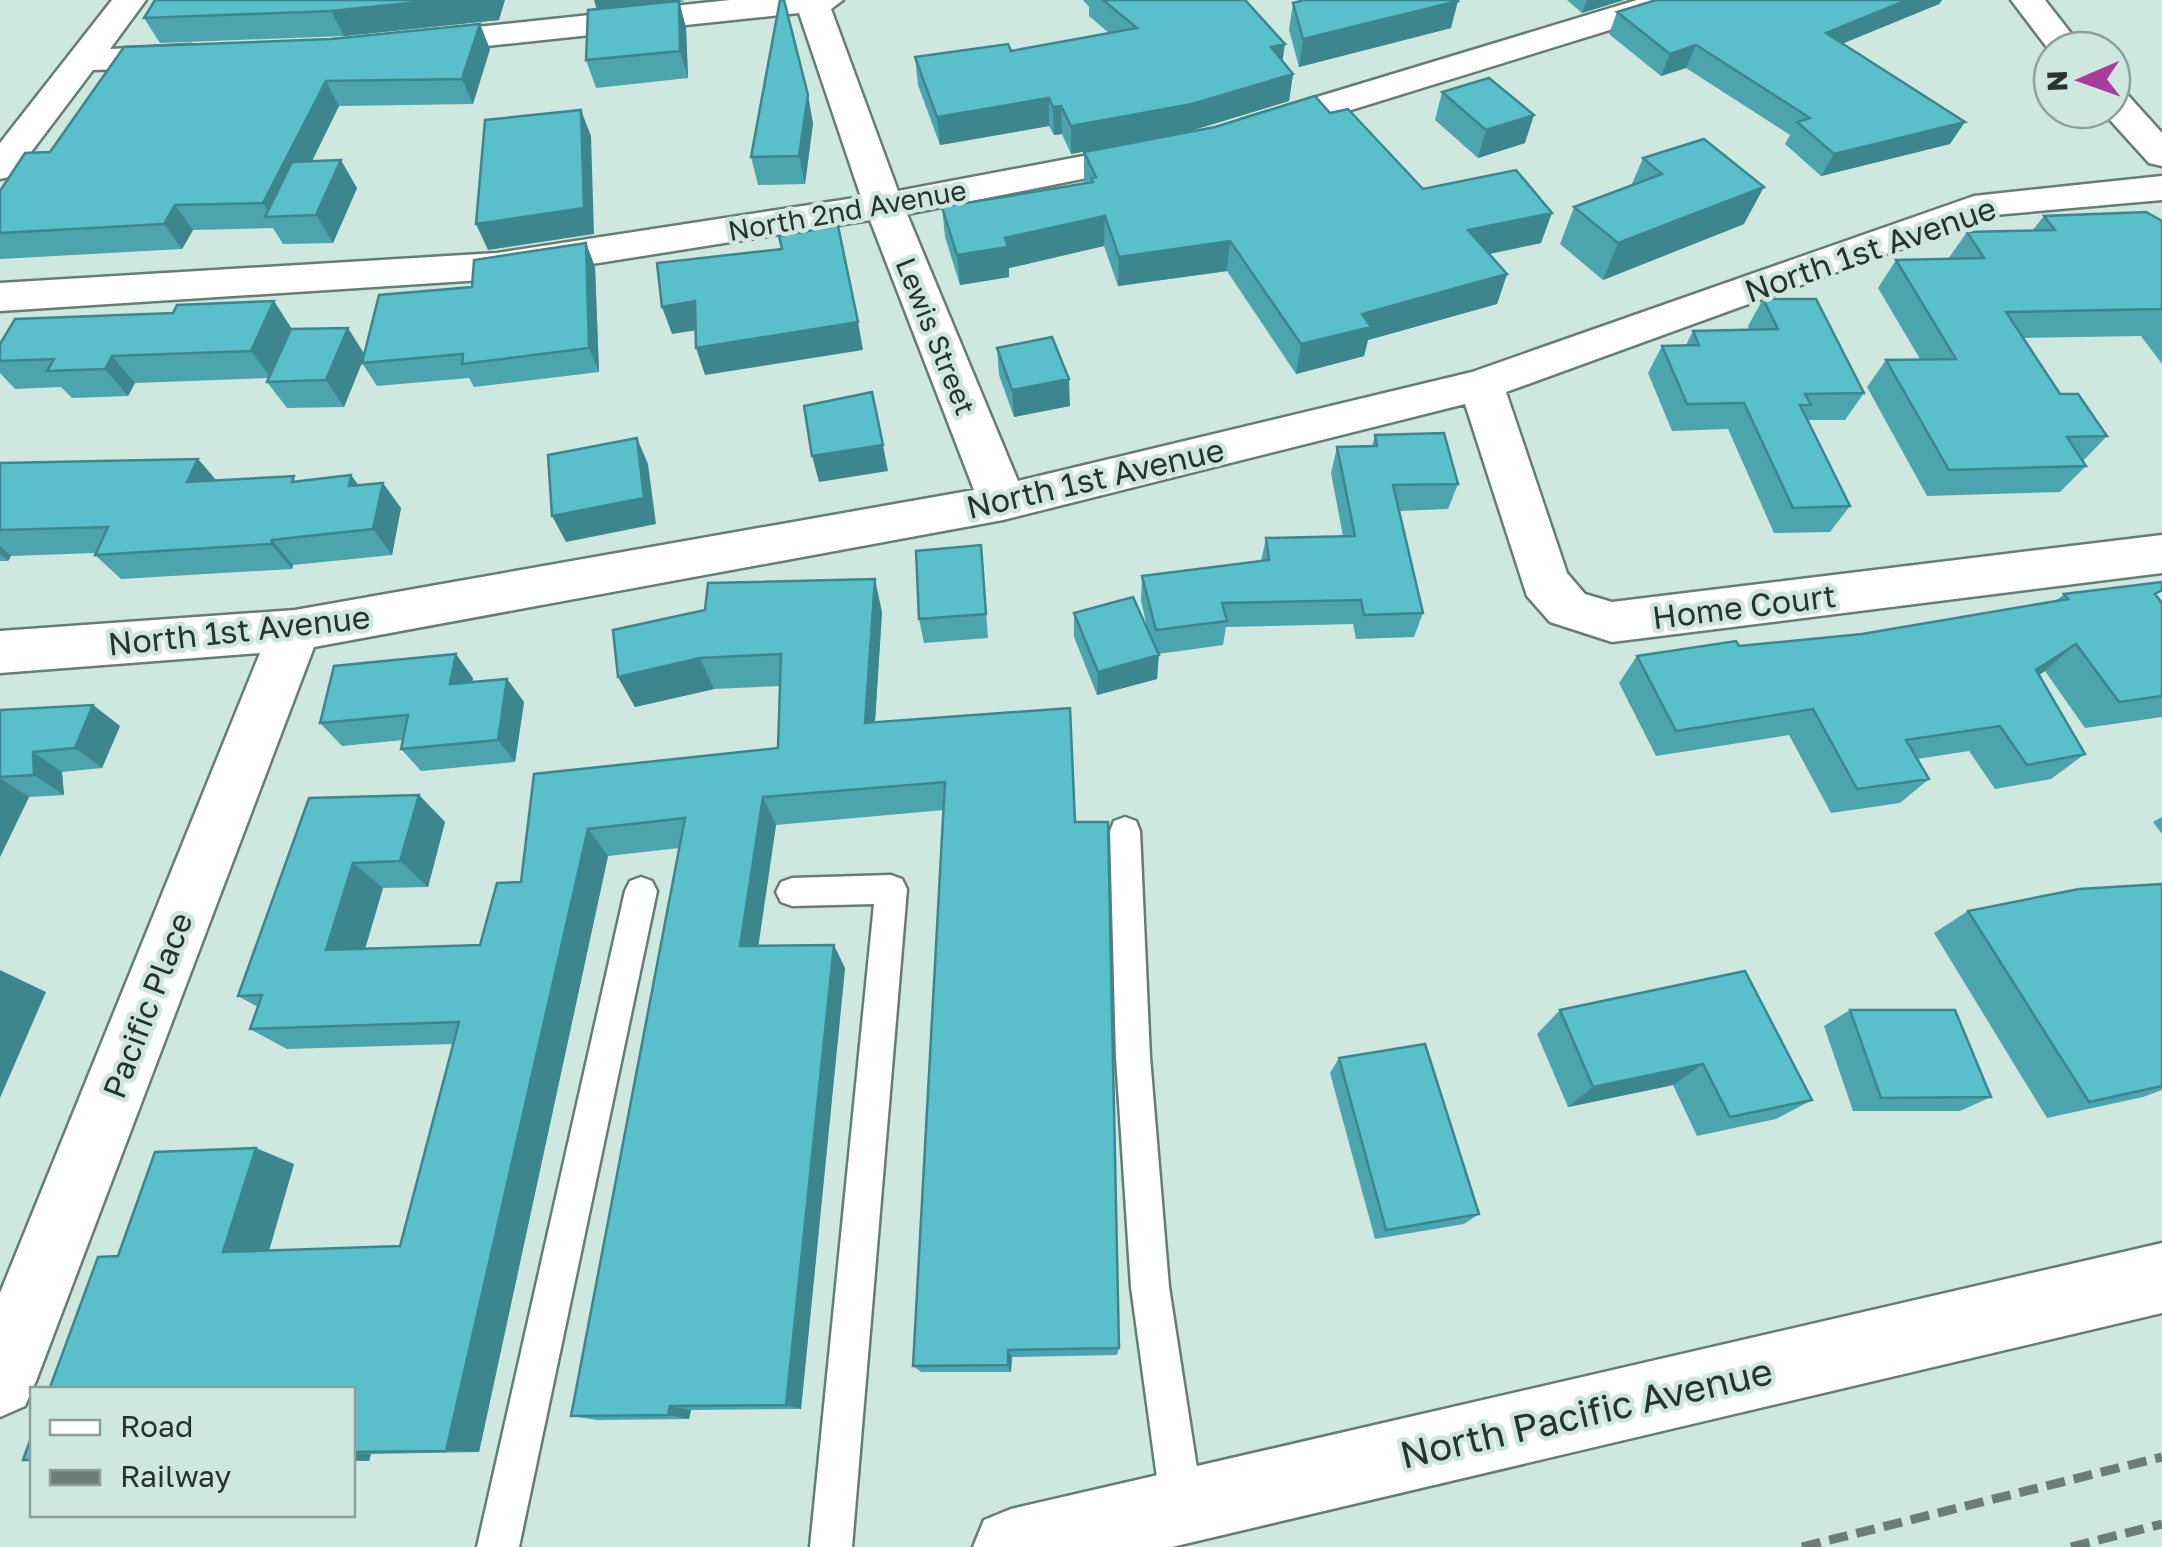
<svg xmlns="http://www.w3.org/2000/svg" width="2162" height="1547" font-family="'Golos Text',sans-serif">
<rect width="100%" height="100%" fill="#cee8e0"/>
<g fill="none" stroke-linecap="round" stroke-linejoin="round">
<g stroke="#657d75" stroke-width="5">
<path id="service" d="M1125 817 1136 821 1140 831 1150 1057 1169 1287 1203 1507 1197 1522 1182 1528 1167 1522 1161 1507 1131 1287 1116 1057 1110 831 1114 821Z
M891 875 902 879 907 889 852 1547H810L874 904 792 906 781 902 776 892 781 882 792 878Z
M641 877 652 881 657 891 519 1547H477L625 891 630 881Z"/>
</g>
<g stroke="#657d75" stroke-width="5">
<path id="minor" d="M112 0H146L110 49 191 45 203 49 209 56 203 63 191 67 93 70 13 176 0 179V143Z
M730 0H843L831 9 898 191 1157 142 1170 145 1176 153 1170 161 1157 164 907 214 1018 481 1472 372 1974 196 2162 176V200L1994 215 1506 392 1567 573 1585 594 1612 602 2162 535V573L1612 642 1550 622 1527 596 1465 404 1003 520 314 647 36 1381 25 1406 0 1417V1293L260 653 0 673V631L295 610 974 490 870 220 497 279 0 311V283L497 253 861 197 799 13 411 54 399 51 394 44 399 37 411 34Z
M1637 0H1689L1684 7 1267 136 1254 139 1241 136 1235 128 1241 120Z
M2011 0H2045L2084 50H2052V54Z
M2112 89 2125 92 2162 133V166L2149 163 2101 110H2112Z"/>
</g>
<g stroke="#657d75" stroke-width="5">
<path id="tertiary" d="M2162 1243V1313L1172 1547H973L984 1520 1011 1509Z"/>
</g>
<use href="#service" fill="#fff" fill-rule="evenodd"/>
<use href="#minor" fill="#fff" fill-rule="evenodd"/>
<use href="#tertiary" fill="#fff" fill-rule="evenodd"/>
<path stroke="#6c7d78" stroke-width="9" stroke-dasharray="19 9" stroke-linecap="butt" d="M1802 1547 2162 1457
M2071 1547 2162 1524"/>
</g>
<path fill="#4ca4af" d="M155 0 499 20 344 36 160 43 144 18Z
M1083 0H1194L1283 61 1293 74 1289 101 1190 131 1071 154 1062 134 1054 135 1049 126 940 145 918 85 915 57 1011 51 1109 33 1089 16V7Z
M1567 0H1624L1582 13Z
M1656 0H1942L1939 4 1843 43 1950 144 1821 176 1785 144 1790 135 1686 68 1661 76 1609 34 1617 12Z
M679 1 686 28 688 78 596 88 586 60 588 10 685 1Z
M1293 3 1451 28 1299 67 1289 30Z
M124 47 490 49 473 104 339 106 312 161 357 188 333 243 283 244 273 228 193 230 182 249 0 259V191L50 152Z
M1442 92 1525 143 1478 158 1435 120Z
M1330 113 1423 189 1541 243 1490 254 1507 274 1497 304 1368 340 1364 356 1296 374 1227 271 1118 286 1104 246 1009 268V277L960 285 945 237 942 207 1084 183V152Z
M813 123 805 184 758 185 751 157Z
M1643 158 1744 224 1603 280 1560 244 1574 207 1631 186Z
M2044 216 2162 221V364L2141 336 2023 338 2060 394 2107 436 2083 461 2086 466 2060 492 1927 496 1867 387 1886 360 1920 359 1878 288 1896 260 1948 259 1967 232 2032 231Z
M586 243 595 267 599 372 474 387 469 378 377 386 362 363 344 407 287 408 267 382 269 378 135 383 128 396 72 398 61 387 15 389 0 373V344L292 329 364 353 472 287Z
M1763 299 1864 393 1845 420H1807L1850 506 1830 532 1774 533 1728 429 1672 431 1648 373 1662 346 1686 345 1693 331 1749 330 1748 326Z
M997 348 1070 406 1014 417 999 375Z
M1375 435 1458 484 1448 509 1399 511 1423 613 1414 637 1356 639 1353 624 1226 627 1223 645 1158 654 1157 679 1097 695 1074 637V613L1148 631 1141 601 1142 576 1261 561 1266 538 1343 536 1331 473 1337 447 1372 446Z
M198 459 216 480 298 481 351 475 358 485 401 508 392 555 293 565 292 569 121 579 95 555V553L11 556 8 561H0V463Z
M981 545 988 638 924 643 919 619Z
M2064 594 2157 596 2162 603V717L2085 728 2045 671 2039 675 2085 754 2051 779 1995 789 1969 751 1917 759 1929 779 1900 803 1831 813 1789 735 1656 756 1619 683 1637 656 1862 634 2056 601Z
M882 612 875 722 1075 822 1119 1348 1117 1355 1012 1357 1011 1372H921L913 1366 944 810 776 825 758 946 845 968 801 1409 691 1410 689 1419 597 1420 571 1416 679 848 608 856 479 1452 371 1454 369 1461H352V1390L118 1256 294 1164 269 1251 400 1246 454 1044 287 1049 250 1029 258 1007 238 996 309 798 419 795 445 822 428 887 383 888 365 948 480 945 521 882 534 774 778 748 780 686 714 689 635 707 618 677Z
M473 678 472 682 507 679 524 702 515 762 421 771 401 749 403 740 342 746 320 723Z
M93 705 120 726 102 768 62 772 64 795 29 797 0 857V710Z
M2162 817V834L2153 822Z
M2162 884V1090L2143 1097 2047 1118 1934 933 1968 911Z
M1560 1010 1812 1100 1776 1119 1697 1136 1673 1085 1568 1107 1537 1034Z
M1850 1010 1991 1097 1960 1111H1853L1824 1026Z
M1339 1058 1479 1214 1464 1224 1375 1239 1330 1073Z"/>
<path fill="#3e868e" d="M438 0H505L499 20 344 36 331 11Z
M594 0H685L679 1 686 28 688 78 680 51 597 10Z
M1587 0H1624L1582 13Z
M1907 0H1942L1939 4 1815 55 1826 33Z
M1458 1 1451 28 1299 67 1303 39Z
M480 24 490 49 473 104 462 79Z
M1285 44 1281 71 1271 47Z
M1696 45 1686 68 1661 76 1670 54Z
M1293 74 1289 101 1190 131 1071 154V126Z
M326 81 339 106 285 216 272 217 263 203Z
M808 95 813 123 805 184 799 156Z
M1049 98V126L940 145 937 117Z
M1061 106 1062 134 1054 135 1053 107Z
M581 110 591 136 594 234 488 250 476 224Z
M1534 115 1525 143 1478 158 1486 130Z
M1965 122 1950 144 1821 176 1834 154Z
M341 160 357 188 333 243 316 215Z
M1764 187 1744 224 1603 280 1618 243Z
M175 205 193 230 182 249 164 224Z
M1552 213 1541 243 1459 260 1468 230Z
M1105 216 1104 246 1009 268V277L960 285 957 255 1005 238Z
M1230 241 1227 271 1118 286 1119 257Z
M586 243 595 267 599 372 589 348Z
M1507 274 1497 304 1368 340 1364 356 1296 374 1301 344 1362 314Z
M274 301 292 329 271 378 251 351Z
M695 301 704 329 672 334 662 307Z
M858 322 863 350 705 375 696 348Z
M348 328 365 355 344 407 326 380Z
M112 356 135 383 128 396 105 369Z
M1069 379 1070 406 1014 417 1012 390Z
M637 438 648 464 656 524 566 542 552 516Z
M883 445 888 471 819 482 812 456Z
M198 459 220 485 187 482Z
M351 475 370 501 349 486Z
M383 483 401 508 392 555 373 529Z
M272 540 293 565 292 569 271 544Z
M0 546 11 556 8 561 0 554Z
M875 579 882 612 873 752 865 723Z
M2076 644 2045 671 2005 696 2036 670Z
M456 654 473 678 468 707 450 684Z
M1159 655 1157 679 1097 695 1098 672Z
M700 658 714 689 635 707 618 677Z
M507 679 524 702 515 762 498 740Z
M93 705 120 726 102 768 75 748Z
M33 752 62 772 64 795 34 775Z
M0 778 29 797 0 857Z
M419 795 445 822 428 887 400 861Z
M763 797 776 825 755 969 740 946Z
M588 829 608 856 479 1452 446 1451Z
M353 863 383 888 358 973 326 950Z
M834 945 845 968 801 1409 786 1405Z
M0 970 46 992 0 1098Z
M1703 1064 1673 1085 1568 1107 1593 1087Z
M256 1148 294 1164 265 1264 223 1252Z
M1008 1350 1012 1357 1011 1372 1008 1365Z
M670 1406 691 1410 689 1419 668 1415Z
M352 1453 371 1454 369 1461 352 1460Z"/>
<path fill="#58bfcb" stroke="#3e868e" stroke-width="2.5" d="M155 0H438L331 11 144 18Z
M780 0H784L808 95 799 156 751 157Z
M1103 0H1245L1285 44 1271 47 1293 74 1192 104 1071 126 1061 106 1053 107 1049 98 937 117 915 57 1008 44 1011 51 1137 28Z
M1304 0H1457L1458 1 1303 39 1293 3Z
M1656 0H1907L1826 33 1965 122 1834 154 1797 122 1810 118 1696 45 1670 54 1617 12Z
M679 1 680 51 586 60 588 10Z
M480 24 462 79 326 81 263 203 175 205 164 224 0 233V191L25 153 50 152 124 47 331 39Z
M1489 78 1534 115 1486 130 1442 92Z
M1315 96 1330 113 1348 109 1423 189 1516 170 1552 213 1468 230 1507 274 1362 314 1371 327 1301 344 1230 241 1119 257 1105 216 1005 238 1008 247 957 255 942 207 1093 182 1091 178 1096 177 1084 152 1215 127Z
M581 110 584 208 476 224 485 120Z
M1704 139 1764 187 1618 243 1574 207 1662 174 1643 158Z
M341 160 316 215 265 217 292 162Z
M2146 212 2162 221V309L2006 312 2060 394H2078L2107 436 2067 437 2086 466 1949 470 1886 360 1956 359 1896 260 1984 258 1967 232 2055 230 2044 216Z
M838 226 858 322 696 348 695 301 662 307 657 263 782 249 779 236Z
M586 243 589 348 462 364 463 354 362 363 379 295 472 287 474 260Z
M1763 299H1816L1864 393 1805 394 1811 405H1800L1850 506 1793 508 1744 403 1687 404 1662 346 1699 345 1693 331 1778 329Z
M274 301 251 351 112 356 105 369 47 371 54 359 0 361V344L15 319 173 313 177 305Z
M348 328 326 380 267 382 291 329Z
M1052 337 1069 379 1012 390 997 348Z
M872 392 883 445 812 456 804 406Z
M1444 433 1458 484 1393 485 1423 613 1364 615 1361 600 1222 603 1227 621 1156 630 1142 576 1269 560 1266 538 1355 536 1337 447 1377 446 1375 435Z
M637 438 644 498 552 516 548 455Z
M198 459 187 482 294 476 292 482 351 475 349 486 383 483 373 529 272 540 271 544 95 555 108 527 0 530V463Z
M981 545 986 614 919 619 916 551Z
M875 579 865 723 1070 708 1075 822H1108L1119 1348 1008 1350V1365L913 1366 945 782 763 797 740 946 834 945 786 1405 670 1406 668 1415 571 1416 685 818 588 829 446 1451 352 1452V1390H49L98 1257 118 1256 155 1152 256 1148 223 1252 400 1246 459 1022 250 1029 262 995 238 996 309 798 419 795 400 861 353 863 326 950 480 945 497 883 521 882 534 774 778 748 781 654 700 658 618 677 613 630 705 610 708 583Z
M2162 582V590L2155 594 2162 603V696L2119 702 2076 644 2036 670 2085 754 2027 765 2000 726 1906 740 1929 779 1857 789 1813 709 1676 731 1637 656 1736 641 1739 646 1862 634 2068 599 2064 594Z
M1133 597 1159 655 1098 672 1074 613Z
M456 654 450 684 507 679 498 740 401 749 408 715 320 723 334 666Z
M93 705 75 748 33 752 34 775 0 777V710Z
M2162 884V1086L2089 1102 1968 911 2079 889Z
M1745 971 1812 1100 1730 1117 1703 1064 1593 1087 1560 1010Z
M1850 1010H1955L1991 1097 1881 1098Z
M1425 1044 1479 1214 1386 1230 1339 1058Z
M32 1435V1460H23Z"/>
<g text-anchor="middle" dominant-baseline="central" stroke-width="9" stroke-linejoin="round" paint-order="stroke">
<g font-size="28" fill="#28322f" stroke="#cee8e0">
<text transform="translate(847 210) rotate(-10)">North 2nd Avenue</text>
<text transform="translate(936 336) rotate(68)">Lewis Street</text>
</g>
<g font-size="32" fill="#28322f" stroke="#cee8e0">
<text transform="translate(1870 249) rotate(-19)">North 1st Avenue</text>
<text transform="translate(1095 478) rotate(-13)">North 1st Avenue</text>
<text transform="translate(1744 606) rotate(-7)">Home Court</text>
<text transform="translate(239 630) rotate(-6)">North 1st Avenue</text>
<text transform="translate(147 1005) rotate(-69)">Pacific Place</text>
</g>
<g font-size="38" fill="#28322f" stroke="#cee8e0">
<text transform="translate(1586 1412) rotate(-13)">North Pacific Avenue</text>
</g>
</g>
<rect x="30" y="1387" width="325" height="130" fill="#cee8e0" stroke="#8c9f99" stroke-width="2.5"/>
<rect x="50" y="1420" width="50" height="15" fill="#ffffff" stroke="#8c9f99" stroke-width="2.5"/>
<text x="120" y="1437" font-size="30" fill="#28322f">Road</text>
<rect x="50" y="1470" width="50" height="15" fill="#6c7d78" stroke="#8c9f99" stroke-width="2.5"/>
<text x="120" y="1487" font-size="30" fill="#28322f">Railway</text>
<g transform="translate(2082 80) rotate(268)"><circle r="48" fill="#cee8e0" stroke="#8c9f99" stroke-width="2.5"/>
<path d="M0-8L18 38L0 25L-18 38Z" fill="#ab3d9a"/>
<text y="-15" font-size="28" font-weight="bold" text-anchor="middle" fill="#28322f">N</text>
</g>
</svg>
